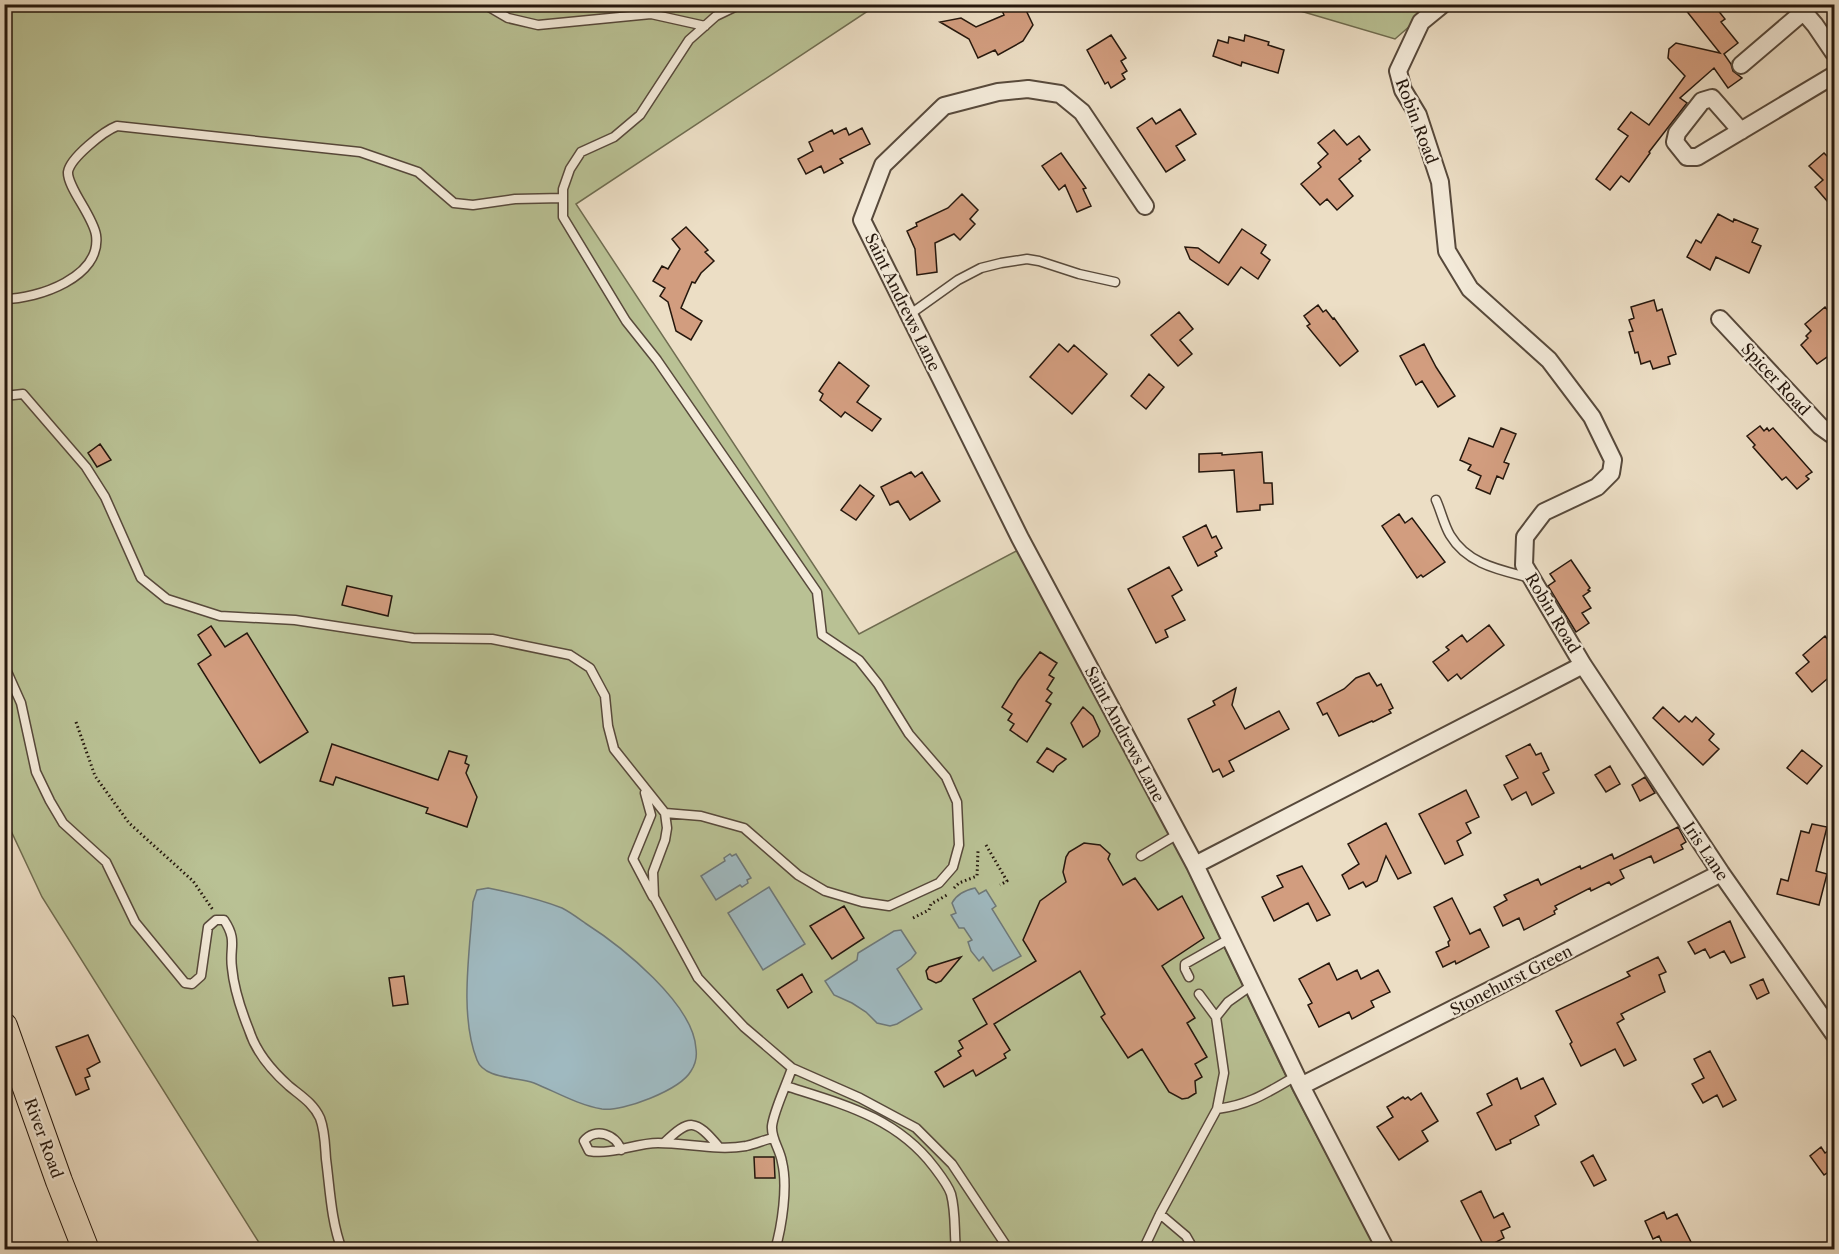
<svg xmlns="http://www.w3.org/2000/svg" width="1839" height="1254" font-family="'Libre Caslon Text',serif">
<rect width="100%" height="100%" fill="#ecdec5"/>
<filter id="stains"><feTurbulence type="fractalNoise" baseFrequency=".00333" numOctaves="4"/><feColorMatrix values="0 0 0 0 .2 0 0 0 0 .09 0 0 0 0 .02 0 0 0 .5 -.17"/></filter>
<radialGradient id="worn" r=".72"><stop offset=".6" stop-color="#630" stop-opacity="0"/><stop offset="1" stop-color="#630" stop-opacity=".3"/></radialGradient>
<path fill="#b9c194" stroke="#6f6c50" stroke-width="1.5" d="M4 5H877L576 204 859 634 1020 549 1186 867 1293 1091 1376 1249H263L42 897 5 818Z
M1280 5H1434L1395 39Z"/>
<path fill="#9fb9c0" stroke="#6e7878" stroke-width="1.5" d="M730 854 732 856 736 854 751 878 747 880 748 883 742 887 740 885 716 900 701 876 725 861 724 858Z
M769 887 805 944 763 970 728 913Z
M488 888C513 893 539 899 562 908 570 912 578 918 585 923 621 946 694 1004 696 1049 697 1056 695 1065 691 1071 680 1090 623 1112 602 1109 578 1105 556 1092 534 1083 517 1077 484 1079 477 1060 459 1015 470 950 473 902L477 890Z
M975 888 979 894 986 890 996 906 992 909 1021 956 993 971 983 957 979 961 971 951 968 942 972 940 964 928H959L951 915 956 913 952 903C956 895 966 890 975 888Z
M901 930 916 953 911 959 897 969 922 1009 897 1024 890 1026 877 1023 866 1012 852 1003 834 995 825 981 857 960 858 953 894 931Z"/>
<path fill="#d29d7f" stroke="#25170d" stroke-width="1.5" d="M999 4H1023L1033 25 1023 41 998 55 995 50 978 58 969 39 940 22 961 18 976 27 1004 15Z
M1681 4H1713L1725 19 1721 22 1738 43 1724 54 1731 64 1733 71 1742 78 1728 88 1714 68 1680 98 1687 103 1649 152 1650 153 1629 182 1621 176 1610 190 1596 179 1628 136 1618 129 1631 112 1649 125 1685 76 1668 58 1669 49 1676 43 1720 53Z
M1111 35 1126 58 1121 61 1127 71 1122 74 1125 79 1111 88 1108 82 1105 84 1087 50Z
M1245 35 1269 42 1268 45 1284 50 1278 73 1242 62 1241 66 1213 56 1218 40 1228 43 1229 37 1244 41Z
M1180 109 1196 134 1176 146 1185 160 1166 172 1137 128 1152 118 1156 124Z
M846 128 849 135 862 128 870 144 840 159 843 163 824 173 821 166 806 174 798 159 813 151 809 142 832 130 834 134Z
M1334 130 1347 145 1359 136 1370 150 1359 159 1361 161 1339 179 1353 196 1337 210 1327 199 1320 205 1301 184 1321 167 1318 163 1328 154 1318 143Z
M1834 149V209L1815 187 1823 180 1809 166 1824 153 1827 156Z
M1061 153 1086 188 1083 189 1091 206 1077 212 1065 185 1059 190 1042 166Z
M962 194 978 210 970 219 975 224 960 240 954 234 935 243 937 272 917 275 915 249 907 231 917 226 916 223 948 208Z
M1718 214 1733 222 1734 219 1758 229 1752 242 1761 246 1749 273 1716 257 1710 270 1687 257 1696 240 1701 243Z
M686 227 708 250 705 252 714 261 701 273 695 283 692 282 681 308 702 321 691 340 676 331 668 302 660 296 665 288 653 281 662 266 668 269 680 249 672 239Z
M1242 229 1266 245 1261 253 1270 260 1258 279 1241 267 1228 285 1190 259 1185 247 1198 248 1219 263Z
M1654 300 1657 311 1662 309 1676 354 1668 357 1670 364 1653 369 1650 361 1641 364 1638 352 1635 353 1629 332 1633 331 1629 320 1634 318 1631 307Z
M1318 305 1323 312 1326 310 1333 319 1334 318 1358 351 1340 366 1307 326 1310 324 1304 316Z
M1825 307 1834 318V352L1817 364 1801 345 1808 338 1806 336 1811 331 1805 324Z
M1179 312 1193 329 1180 340 1192 354 1178 366 1151 335Z
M1059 344 1068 352 1074 345 1107 374 1072 414 1030 377Z
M1424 344 1436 367 1455 396 1438 407 1422 381 1416 385 1400 356Z
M839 362 869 386 857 402 881 419 872 431 845 412 841 417 820 400 823 394 819 391Z
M1149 374 1164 387 1146 409 1131 396Z
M1760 426 1764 431 1767 428 1769 431 1773 428 1812 472 1806 476 1809 479 1797 489 1786 477 1782 480 1753 447 1755 445 1747 436Z
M1501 428 1516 434 1504 462 1509 464 1503 479 1497 476 1490 494 1476 488 1481 476 1468 470 1471 465 1460 460 1469 438 1493 447Z
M100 444 111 460 97 467 88 453Z
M1262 452 1264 483H1272L1273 504 1260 505V510L1237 512 1234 470 1199 472V454L1222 453V455Z
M911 472 915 477 922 472 940 501 910 520 898 501 890 505 881 487Z
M860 485 874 496 856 520 841 510Z
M1399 514 1405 523 1412 518 1445 562 1423 577 1421 575 1417 578 1382 526Z
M1206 525 1212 538 1216 536 1222 548 1215 552 1217 556 1198 566 1183 537Z
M1571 560 1590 588 1588 590 1590 591 1583 596 1591 608 1582 613 1589 623 1576 632 1548 586 1555 581 1550 574Z
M1169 567 1182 590 1172 596 1185 620 1165 630 1168 637 1156 643 1128 589Z
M347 586 392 596 388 616 342 605Z
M1489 625 1504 645 1461 679 1457 674 1448 681 1433 662 1449 650 1446 647 1462 635 1467 642Z
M211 626 225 647 247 633 308 732 260 763 198 664 211 655 198 635Z
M1825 636 1834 648V673L1812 692 1796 673 1809 662 1803 655Z
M1040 652 1057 663 1049 675 1054 678 1047 689 1052 693 1046 701 1051 704 1027 742 1010 730 1014 724 1008 720 1012 714 1002 707 1018 681Z
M1369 673 1377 686 1381 684 1393 708 1389 710 1391 713 1373 722 1372 721 1339 736 1327 713 1323 715 1317 703 1344 689 1356 678Z
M1236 688 1232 705 1245 729 1279 711 1289 729 1229 761 1234 771 1223 777 1219 769 1213 772 1188 719 1215 705 1213 701Z
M1083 707 1093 716 1100 731 1098 736 1083 747 1071 723Z
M1663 707 1679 722 1685 716 1692 722 1696 717 1714 734 1709 740 1719 749 1703 765 1653 718Z
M332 744 438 780 449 751 467 756 465 763 469 765 466 773 477 797 467 827 426 813 428 808 336 777 333 785 320 781Z
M1530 744 1536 755 1541 753 1549 770 1543 773 1554 793 1532 805 1526 792 1512 800 1504 785 1518 778 1506 756Z
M1047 748 1066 759 1057 766 1053 772 1037 762Z
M1802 750 1822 766 1807 784 1787 768Z
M1610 766 1620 784 1606 792 1595 775Z
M1645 777 1655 793 1640 801 1632 785Z
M1466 790 1479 817 1466 823 1471 833 1457 841 1463 855 1445 864 1419 814Z
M1386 823 1411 873 1398 879 1386 856 1377 881 1366 887 1363 882 1349 889 1342 875 1359 864 1348 844Z
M1812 824 1827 827 1816 871 1827 874 1819 905 1777 894 1781 879 1788 881 1801 831 1809 833Z
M1678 827 1686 842 1681 845 1683 849 1654 863 1651 856 1620 870 1624 878 1611 885 1609 882 1591 891 1590 888 1555 906 1557 909 1554 911 1555 914 1524 930 1519 918 1503 926 1494 907 1507 900 1504 895 1538 879 1541 885 1580 866 1581 869 1612 854 1614 859Z
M1084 843 1100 845 1110 854 1108 859 1123 885 1135 878 1158 910 1182 896 1204 938 1162 966 1195 1018 1187 1023 1207 1057 1195 1064 1202 1077 1195 1081 1196 1093 1188 1098 1182 1099 1169 1092 1142 1049 1128 1058 1101 1017 1105 1014 1080 971 994 1024 1010 1050 1004 1054 1006 1058 976 1076 973 1070 944 1087 935 1072 961 1056 958 1051 963 1048 959 1041 987 1024 973 999 1036 961 1023 940 1040 901 1066 882 1063 872 1066 857 1069 852Z
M1302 866 1330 915 1317 921 1308 903 1274 921 1262 897 1283 887 1277 876Z
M1452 898 1470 934 1480 929 1489 947 1456 964 1455 961 1443 967 1436 952 1449 946 1448 942 1450 940 1434 907Z
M844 906 864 938 832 959 810 926Z
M1730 921 1745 957 1731 963 1724 951 1710 958 1705 949 1695 954 1688 942Z
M961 957 941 981 936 983 928 979 926 971 929 967Z
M1658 957 1666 972 1659 975 1665 992 1621 1014 1624 1019 1617 1023 1636 1060 1624 1066 1615 1049 1581 1066 1570 1044 1572 1042 1556 1011 1630 976 1627 972Z
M1329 963 1337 980 1357 970 1361 979 1378 970 1390 992 1371 1001 1374 1007 1352 1019 1349 1012 1319 1027 1308 1005 1312 1003 1299 979Z
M802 974 812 992 788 1008 777 990Z
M404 976 408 1004 393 1006 389 978Z
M1763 979 1769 993 1757 999 1750 985Z
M88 1035 100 1062 87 1069 90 1076 85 1078 89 1089 76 1095 56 1047Z
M1710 1051 1736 1100 1723 1107 1717 1095 1703 1103 1692 1084 1704 1078 1694 1059Z
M1517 1078 1521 1089 1543 1078 1556 1104 1535 1116 1539 1125 1510 1140 1511 1143 1496 1150 1477 1113 1492 1105 1487 1094Z
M1421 1093 1438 1121 1422 1131 1428 1141 1399 1160 1377 1127 1393 1117 1387 1107 1403 1097 1405 1099 1408 1097 1411 1100Z
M1821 1147 1825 1153 1834 1147V1168L1824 1175 1810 1156Z
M1593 1155 1606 1180 1594 1186 1581 1162Z
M754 1157H774L775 1178H755Z
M1481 1191 1494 1218 1503 1213 1510 1227 1501 1231 1504 1238 1485 1248 1461 1201Z
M1664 1212 1667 1219 1677 1214 1695 1250H1665L1659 1236 1653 1239 1645 1221Z"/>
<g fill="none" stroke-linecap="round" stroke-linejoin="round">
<g stroke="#57493b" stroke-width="11">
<path id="service" d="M484 4 508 18 538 25 651 14 705 26
M4 299C38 299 102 277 96 235 93 216 67 187 68 172 70 158 104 131 117 126L360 152 418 172 454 203 473 205 515 199 563 198
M909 315 958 280 981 268 1001 263 1027 259 1039 261 1079 274 1115 282
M4 396 23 394 86 467 105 497 141 578 167 599 220 616 295 620 413 638 492 639 570 655 590 668 605 696 608 726 614 749 665 813 667 828 665 840 653 872 654 897 698 978 744 1027 792 1068 860 1098 916 1128 952 1164 1009 1250
M1436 500C1441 511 1444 525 1450 535 1468 565 1501 570 1531 578
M4 665 21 703 36 772 50 801 63 823 106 862 135 922 185 983 192 984 201 976 208 927 216 920H224C238 941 229 947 232 968 234 990 241 1010 249 1030 256 1052 272 1071 289 1086 301 1096 313 1103 320 1118 325 1131 325 1146 326 1159 330 1189 331 1221 342 1250
M645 793 651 815 633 859 653 897
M665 813 701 816 744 828 798 875 825 891 862 902 889 906 939 883 953 867 959 845 957 802 946 777 909 734 878 684 859 660 822 635 817 592 657 360 626 321 563 217V189L570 169 581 152 614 137 640 115 689 40 716 16 741 4
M1141 856 1178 834
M1189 977 1185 969V964L1229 939
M1199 994 1216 1017
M786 1086C842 1104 896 1117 934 1167 940 1175 948 1185 951 1194 956 1213 954 1231 956 1250
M1217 1109C1250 1105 1268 1092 1296 1076
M664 1143C690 1118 695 1119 719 1147
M621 1150C616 1134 595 1127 584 1141L589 1151C613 1155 635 1143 658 1143 687 1143 717 1151 746 1146 755 1144 764 1140 773 1138
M1160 1214 1186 1236 1194 1250
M775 1250C782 1226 788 1186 782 1162 780 1149 771 1139 772 1126 774 1110 787 1084 792 1068
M1143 1250 1160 1214 1217 1109 1224 1073 1216 1017 1228 1002 1252 985"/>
</g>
<g stroke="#57493b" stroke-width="20">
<path id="minor" d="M1443 4 1421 22 1398 71 1403 90 1418 115 1440 182 1447 251 1470 289 1549 360 1592 417 1613 460 1611 473 1597 487 1544 512 1525 537 1524 565 1583 665 1721 873 1834 1034
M1797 4 1815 25 1834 53
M1741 65 1803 12
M1741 131 1712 98 1702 101 1677 133 1675 142 1687 157H1697L1834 75
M1145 206 1082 112 1060 94 1028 89 998 92 944 106 883 165 862 220 1020 538 1195 865 1301 1086 1386 1250
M1720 319 1820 426 1834 436
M1195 865 1583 665
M1301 1086 1721 873"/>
</g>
<g stroke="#25170d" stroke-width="28">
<path id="primary" d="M4 1026 59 1181 86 1250"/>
</g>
<path stroke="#25170d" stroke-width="3" stroke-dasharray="1.5 3" stroke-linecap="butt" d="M76 722 95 776 129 823 193 881 213 910
M986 845 1007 881 1000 885
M954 888 959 883 977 876 978 851
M913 918 929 910 931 904 947 895"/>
<use href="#service" stroke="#f3ead9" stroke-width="8"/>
<use href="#minor" stroke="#f3ead9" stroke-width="16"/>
<use href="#primary" stroke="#ecdec5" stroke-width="26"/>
</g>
<g text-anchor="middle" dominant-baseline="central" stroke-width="4.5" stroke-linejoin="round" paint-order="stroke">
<g font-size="16" fill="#25170d" stroke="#f3ead9">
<text transform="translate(1417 121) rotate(69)">Robin Road</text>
<text transform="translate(903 302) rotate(64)">Saint Andrews Lane</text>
<text transform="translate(1776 379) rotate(47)">Spicer Road</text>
<text transform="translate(1553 613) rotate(59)">Robin Road</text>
<text transform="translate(1125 734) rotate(62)">Saint Andrews Lane</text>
<text transform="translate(1706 851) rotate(56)">Iris Lane</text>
<text transform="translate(1511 980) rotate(-27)">Stonehurst Green</text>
<text transform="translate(44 1138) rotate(70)">River Road</text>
</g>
</g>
<rect width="1839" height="1254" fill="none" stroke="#ecdec5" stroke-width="24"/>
<rect x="6" y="6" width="1827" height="1242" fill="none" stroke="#25170d" stroke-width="3"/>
<rect x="12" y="12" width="1815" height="1230" fill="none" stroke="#25170d" stroke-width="1.5"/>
<rect width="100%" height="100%" filter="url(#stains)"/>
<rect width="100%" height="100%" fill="url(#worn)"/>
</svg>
